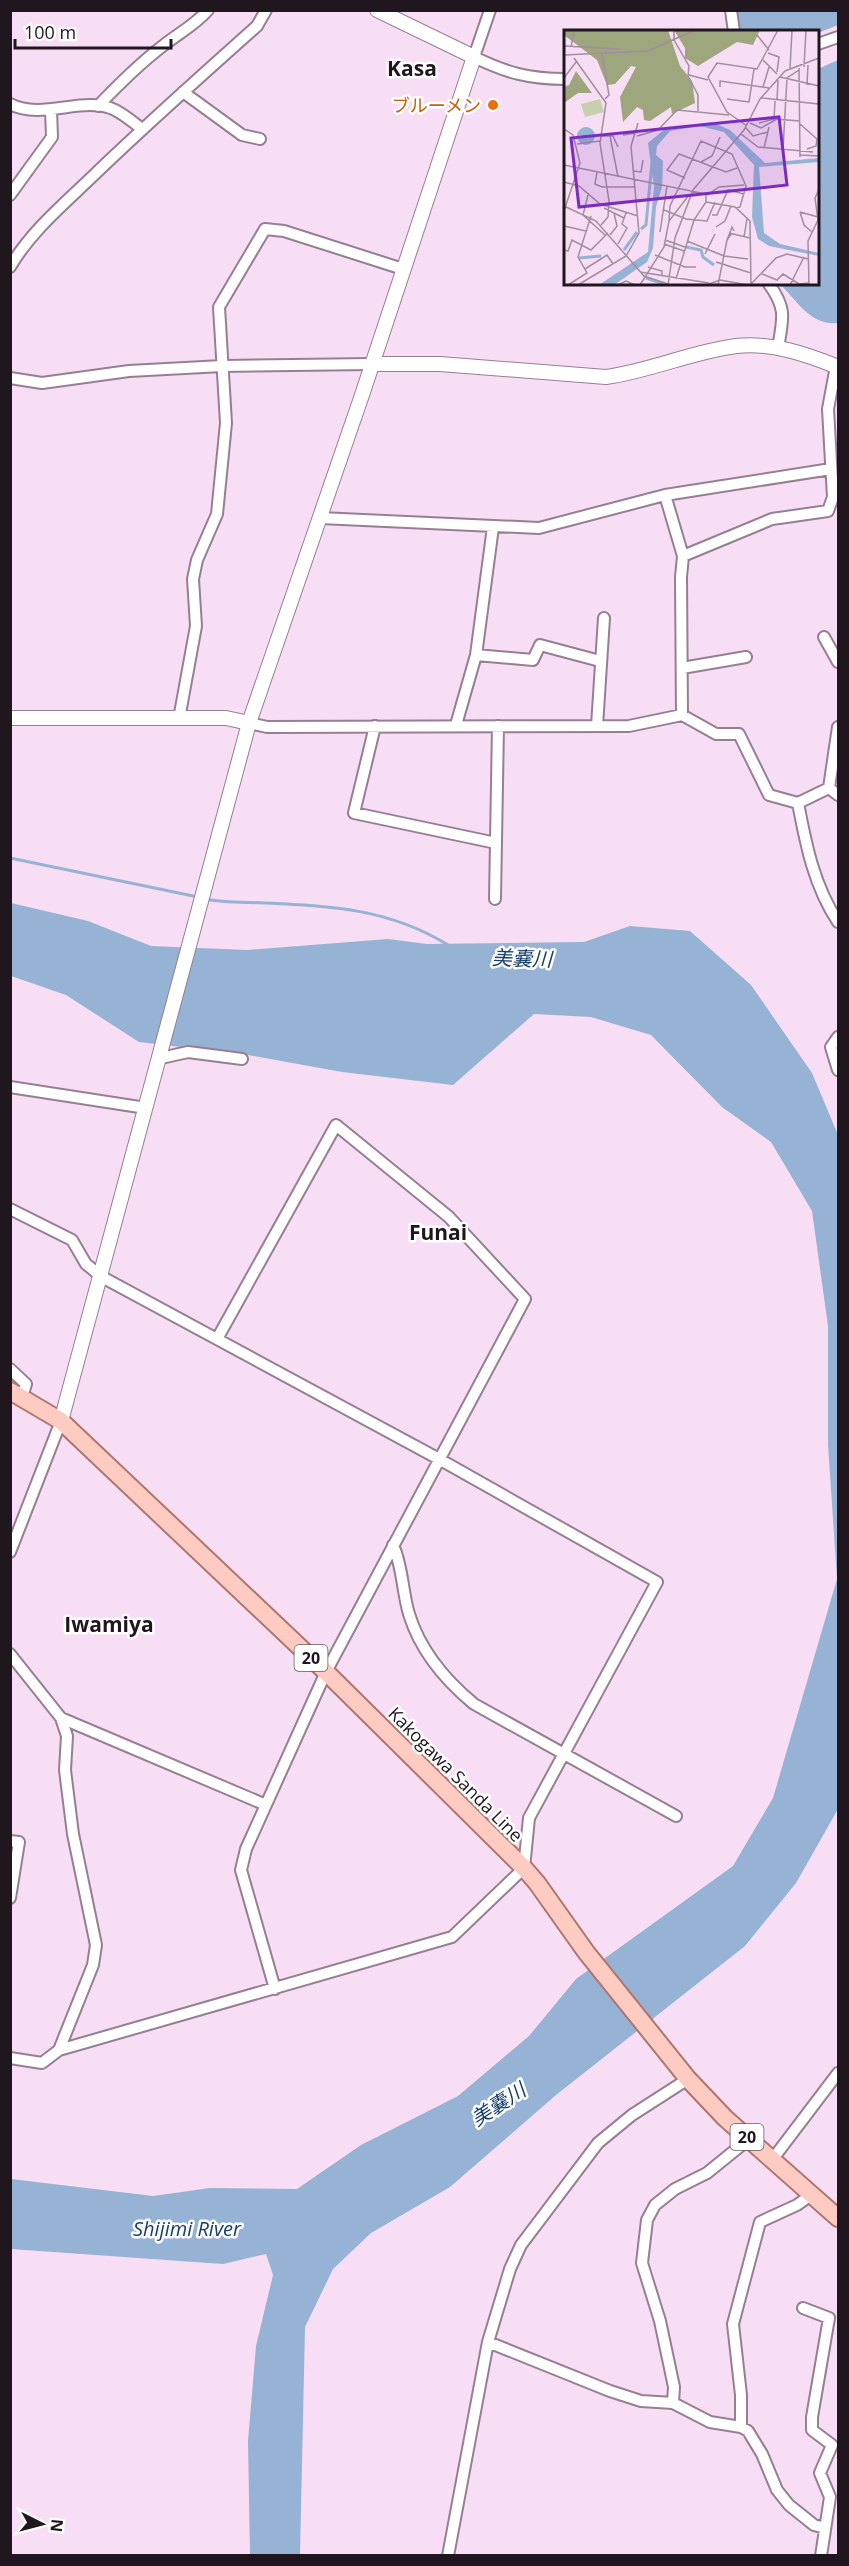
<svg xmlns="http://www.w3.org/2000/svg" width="849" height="2566" font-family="'Open Sans','Noto Sans JP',sans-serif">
<rect width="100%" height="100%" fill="#f7def4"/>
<path fill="#96b2d4" d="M737 11H838V25L818 33 739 31Z
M838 60V323C811 326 798 302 780 284H818V69Z
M11 903 88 921 151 946 247 950 388 939 427 944 584 942 630 926 690 931 751 985 812 1073 838 1135V1809L796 1883 745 1946 556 2095 450 2187 371 2233 333 2269 305 2327 300 2555H250L248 2441 256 2346 273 2275 266 2254 223 2264 11 2249V2179L153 2196 210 2188 297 2189 361 2145 458 2096 529 2036 576 1979 733 1866 773 1798 837 1579 828 1444V1326L812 1211 771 1142 722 1107 651 1035 591 1017 534 1014 453 1085 342 1072 248 1055 139 1042 66 995 11 976Z"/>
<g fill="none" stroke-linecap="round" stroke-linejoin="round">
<path stroke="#96b2d4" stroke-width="3" d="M10 858 198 897
M205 899C224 903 246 902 265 903 332 906 390 909 448 945"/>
<g stroke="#967f93" stroke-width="14">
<path id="minor" d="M490 10 474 57C507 73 529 79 566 79
M731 10 734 32
M818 44 838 37
M183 92 242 135 260 139
M10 104C43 121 83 95 115 110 125 115 134 123 142 129
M98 106C119 84 140 63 164 45 179 33 195 25 208 10
M10 195 52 137 51 110
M10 267C31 231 64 204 94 175 147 124 202 75 257 26L266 10
M769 284C787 309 783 318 778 348
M10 378 42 383 129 371 222 366 371 364
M665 495 683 556 681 577 682 715
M320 518 539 528 665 495 831 469
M683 556 772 519 828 511 833 497 828 409 836 366
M824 637 838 662
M476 655 533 660 540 645 600 661
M682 668 746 657
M179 719 196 626 193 579 197 560 217 514 226 423 219 307 265 229 284 231 403 269
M249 723 267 727 629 726 682 715 716 734H739L769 795 798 803 829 788
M456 725 476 655 493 527
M375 726 354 813 496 843
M597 726 604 618
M838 727 829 788 838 795
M798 803C806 845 814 886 838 922
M495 899 498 726
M838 1037 831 1047 838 1070
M161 1058 188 1052 242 1059
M10 1087 146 1108
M10 1209 72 1240 86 1264 102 1277 439 1459 657 1582 529 1818 524 1868 452 1937 59 2050 42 2063 10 2058
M217 1339 336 1125 449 1217 525 1299 326 1672 246 1849 241 1870 275 1989
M10 1369 26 1384 22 1397
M393 1545C403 1567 402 1591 409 1614 420 1650 445 1680 474 1704L676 1816
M10 1552 61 1421
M10 1654 61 1718 67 1736 65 1770 73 1834 96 1945 93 1965 59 2050
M61 1718 266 1805
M10 1841 19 1842 10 1898
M772 2160 838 2073
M803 2308 829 2318 812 2417V2430L832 2445 820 2473 830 2497 821 2556
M488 2342 610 2391 641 2401 673 2403 710 2422 741 2427 748 2431 762 2454 777 2490 789 2505 814 2525 825 2528
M673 2403 674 2387 660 2321 642 2263 647 2220 655 2205 675 2189 707 2173 749 2139
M741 2427V2395L733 2324 760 2222 797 2205 811 2195
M448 2556 488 2342 510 2269 521 2245 598 2143 632 2115 688 2079"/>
</g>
<g stroke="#967f93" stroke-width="16">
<path id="tertiary" d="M371 364H440L606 377C650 371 691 352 736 346 771 342 806 354 838 367
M10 718H226L249 723
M61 1421 249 723 362 395 474 57 377 10"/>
</g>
<g stroke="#ae766e" stroke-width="20">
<path id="primary" d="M10 1391 61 1421 326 1672 524 1868 537 1883 586 1952 688 2079 725 2118 838 2218"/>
</g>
<use href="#minor" stroke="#fff" stroke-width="10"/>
<use href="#tertiary" stroke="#fff" stroke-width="14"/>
<use href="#primary" stroke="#fdcbc2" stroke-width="16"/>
</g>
<circle fill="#e8710a" stroke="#fff" stroke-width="2" cx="493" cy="105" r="6"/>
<g text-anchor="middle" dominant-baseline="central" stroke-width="5" stroke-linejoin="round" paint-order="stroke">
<g fill="#fff" stroke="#625c62" stroke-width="1.5">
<rect x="294.5" y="1645" width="33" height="26" rx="4.5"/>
<rect x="730.5" y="2124" width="33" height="26" rx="4.5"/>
</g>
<g font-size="16" font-weight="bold" fill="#1f161e">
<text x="311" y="1658">20</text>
<text x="747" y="2137">20</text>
</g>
<g font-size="18" fill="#c56008" stroke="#fff" text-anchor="end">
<text x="481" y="105">ブルーメン</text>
</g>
<g font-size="18" fill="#1f161e" stroke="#fff">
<text transform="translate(456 1774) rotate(45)">Kakogawa Sanda Line</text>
</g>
<g font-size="20" font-style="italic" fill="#173f6b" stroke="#fff">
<text transform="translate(522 958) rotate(2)">美嚢川</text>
<text transform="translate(498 2104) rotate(-33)">美嚢川</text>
<text x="187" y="2228">Shijimi River</text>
</g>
<g font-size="21" font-weight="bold" fill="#1f161e" stroke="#fff">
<text x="412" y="68">Kasa</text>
<text x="438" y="1232">Funai</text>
<text x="109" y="1624">Iwamiya</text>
</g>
</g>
<g transform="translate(564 30)">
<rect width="255" height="255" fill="#f7def4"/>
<path d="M36 69 40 82 21 87 17 74Z" fill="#c8cfac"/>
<path d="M0 0H104L116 36 128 51 131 73 108 84 107 77 86 91 80 90 79 80 73 77 59 92 56 67 72 37 67 36 51 54 43 55 33 30 0 5ZM110 0H196L189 15 173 12 134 36 121 28V18ZM12 41 28 63H14L0 73V57L5 55Z" fill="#9ea67d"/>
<path d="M148 92 166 100 201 133 255 128V132L195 137 200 203 216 214 255 223V226L205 216 194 209 188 187 190 135 160 102 136 96 106 101 93 116 92 125 99 131 98 157 92 177 89 218 83 232 50 255H35L84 222 90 157 84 113 102 98ZM13 106a9 9 0 1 1 18 0a9 9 0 1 1-18 0Z" fill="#96b2d4"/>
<path fill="none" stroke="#96b2d4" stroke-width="3" d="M77 199 82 195 88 132M122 217 137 220 139 227 150 235M60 220 73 202M15 228 37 226M82 248 100 254"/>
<path fill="none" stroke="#a18e9e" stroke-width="1.5" d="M110 0V10L125 36 124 46 134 65V81M193 5 205 20M0 16 56 19M7 18 10 0M204 23 215 27 213 42M38 24 45 65 41 69M0 25 84 21 131 0M10 28 42 73 36 113 45 171 44 187 37 195M199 30 213 44M240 37 242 0M235 38 236 127M226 39 228 0M125 45 144 50M216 47 255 56M0 48 12 32M243 55 244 35M156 57V51L205 58M199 57 205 37M197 68 255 74M163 69 185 72 190 39M213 71 214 50M210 89 211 71M186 93 197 98 213 89M195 93 210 89 236 91M236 94 253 109 252 116 243 119M183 96 163 82 144 47 153 33 193 39 214 0M182 98 189 106 204 102M0 99 9 105 16 133 0 181M177 104 194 117 249 122M59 105 71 103 74 93M37 106H49L54 117M46 106 54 147M73 106 94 100 113 80 165 85M13 114 36 111M200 118 205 97M219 119 223 48 235 40M236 125 255 126M137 132 148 126 156 107M0 135 142 164V172L130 190 112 249M70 141 77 142 79 130M33 142 31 154 38 157H71M121 148 103 140 115 124 162 142 173 138M0 152 15 156 36 174 74 186M24 165 19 185 41 205M143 165 155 157 180 155M142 172 171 177 186 191 187 255M0 176 32 191 80 246 104 254M40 178 60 188M100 180 122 189 143 191 151 172M236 182 240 195 248 202M236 182 254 187M148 185H153L164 160 180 164M105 191 106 176 137 111 168 124 182 156 176 177 172 178M0 196 22 201M152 197 161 191 167 176M96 202 103 156M165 203 186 208M168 203 163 210 168 197 170 201M46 205 53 196 50 183M180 207 183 189M101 210 121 217M123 211 160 226 184 229M54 214 63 198 58 194 62 183M100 214 120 221M0 220 4 221 8 210 27 220 44 203M141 224 151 204M91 225 121 237H132M152 232 187 243M84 237 98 241V246M21 239 43 225 49 234M76 242 145 253M198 244 213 250 219 244 235 254 245 253M145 254 156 250 184 255M187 254 212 228 223 224 244 229M4 255 23 243 14 227 27 186M14 255 62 226 75 203 67 116 71 103M54 255 62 251 71 255M76 255 100 217 105 191 125 165M104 255 111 208 129 160 180 100 196 69 221 41 255 28M154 255 163 210M226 255 240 227M245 255 244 211 254 190 251 168 255 159"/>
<path fill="#7b2cbf" fill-opacity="0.15" stroke="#7b2cbf" stroke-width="3" d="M215 87 223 155 15 177 7 108Z"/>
<rect width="255" height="255" fill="none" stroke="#1f161e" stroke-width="3"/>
</g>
<rect width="849" height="2566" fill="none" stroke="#1f161e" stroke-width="24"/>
<g transform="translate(42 2524) rotate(96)" stroke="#ffffff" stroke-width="4.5" paint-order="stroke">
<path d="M0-4.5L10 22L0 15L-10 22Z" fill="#1f161e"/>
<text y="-9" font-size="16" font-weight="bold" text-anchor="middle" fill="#1f161e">N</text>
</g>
<path d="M15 39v9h156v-9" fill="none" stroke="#1f161e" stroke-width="3"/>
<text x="24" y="39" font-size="18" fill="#1f161e" stroke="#ffffff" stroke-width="4.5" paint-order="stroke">100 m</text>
</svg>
